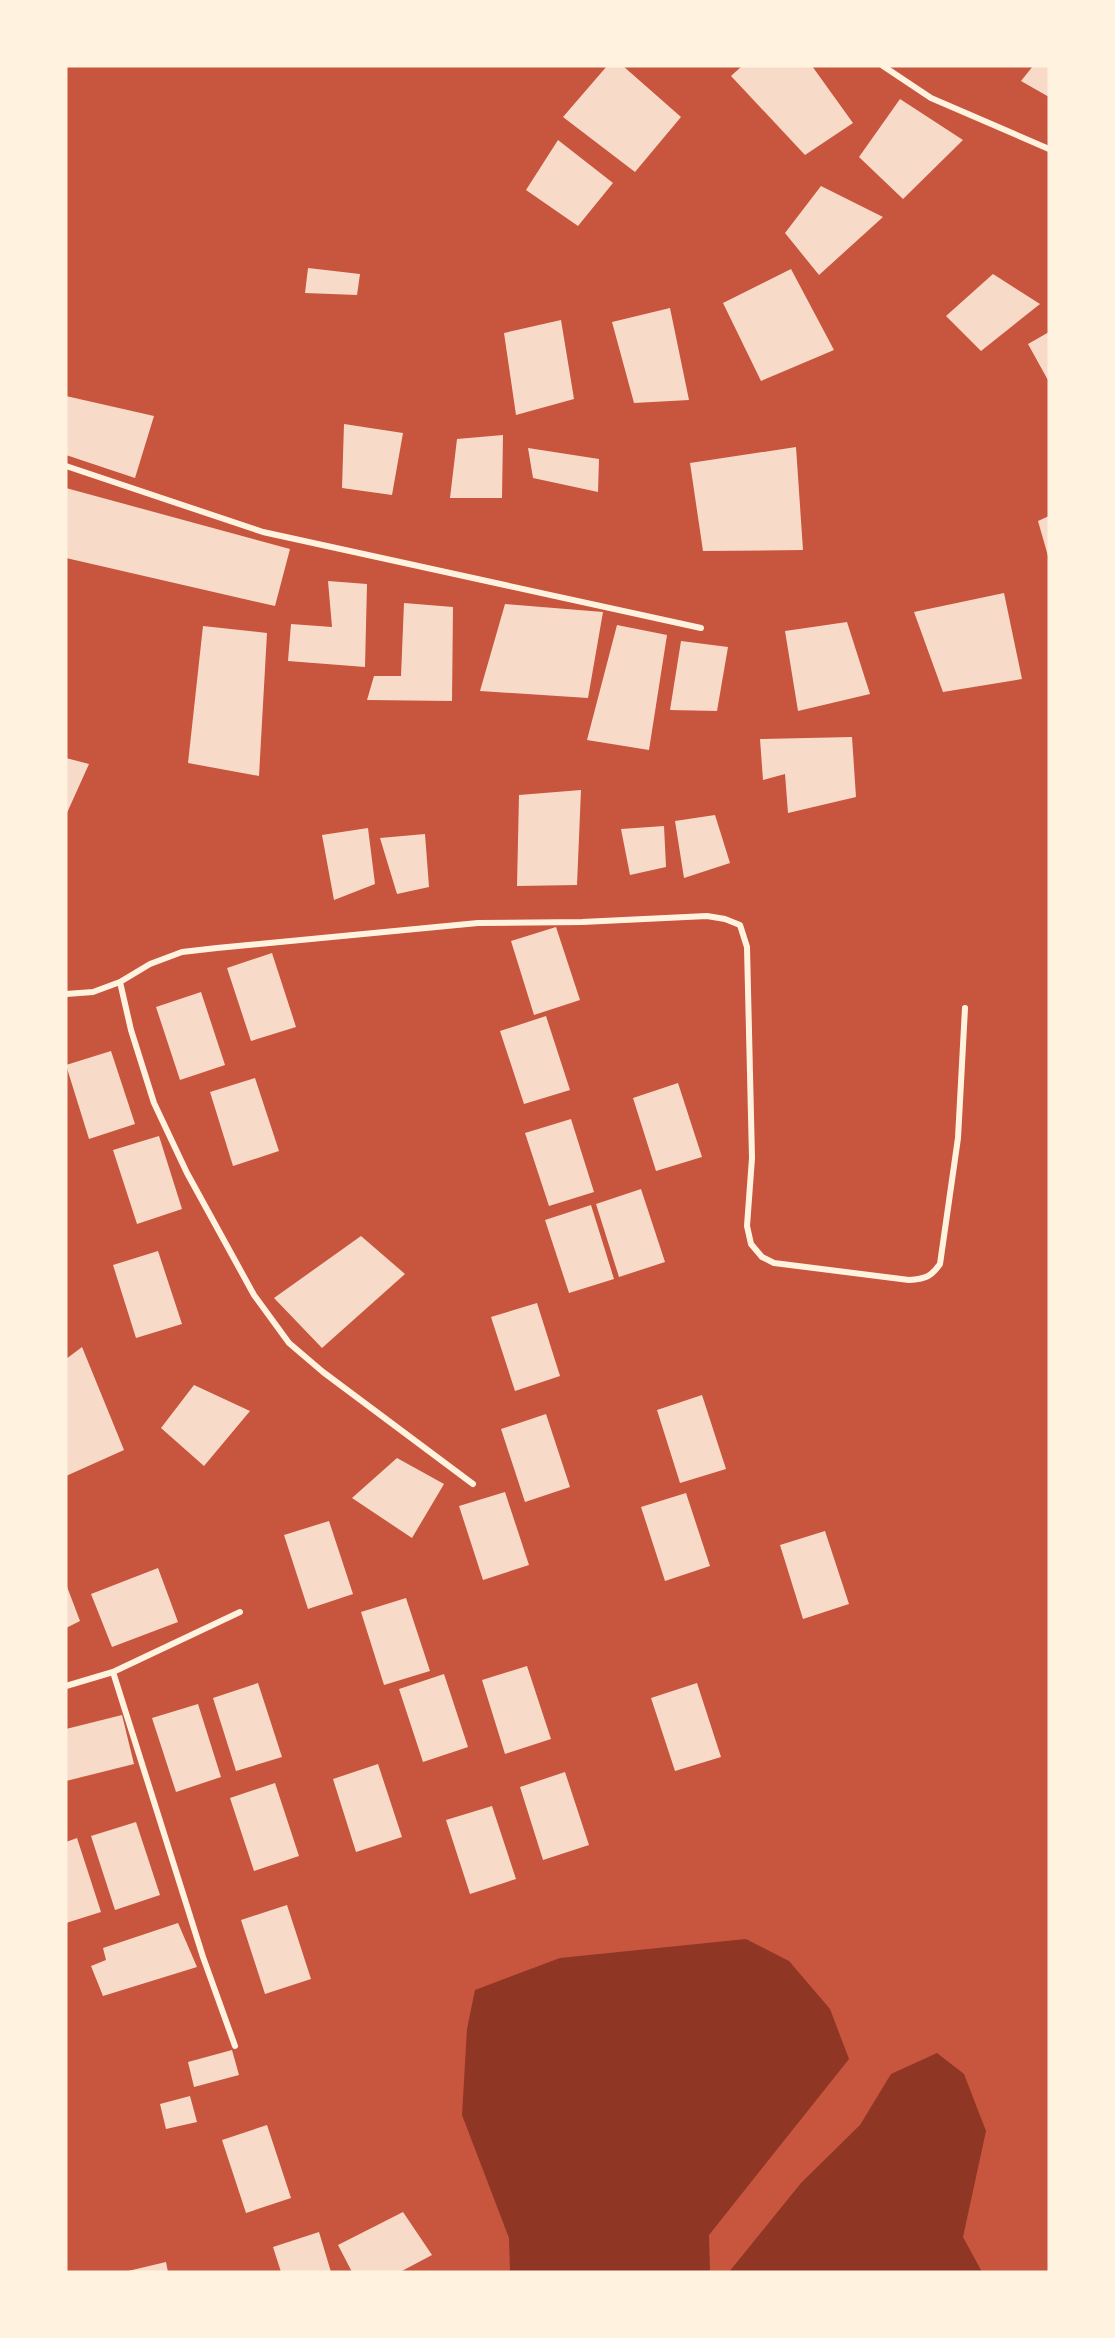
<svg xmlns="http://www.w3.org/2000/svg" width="1115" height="2338" font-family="'Nunito Sans',sans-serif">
<rect width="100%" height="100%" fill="#c8553d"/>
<path fill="#8f3625" d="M746 1939 789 1961 830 2009 849 2059 709 2235 710 2272H510L509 2238 462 2115 467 2029 475 1990 560 1958Z
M937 2053 964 2074 986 2131 963 2237 982 2272H729L801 2183 860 2125 891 2074Z"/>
<path fill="#f7dbc8" d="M607 66H623L681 117 635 172 563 117Z
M742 66H812L853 123 805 155 731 76Z
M1033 66H1049V97L1021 81Z
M900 99 963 140 903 199 859 157Z
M558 140 613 183 578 226 526 190Z
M821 186 883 217 819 275 785 233Z
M308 268 360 274 357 295 305 293Z
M791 269 834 350 761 381 723 303Z
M993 274 1040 304 981 351 946 316Z
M670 308 689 400 634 403 612 322Z
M561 320 574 399 516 415 504 333Z
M1049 332V382L1028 344Z
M66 396 154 416 135 478 66 455Z
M344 424 403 433 392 495 342 488Z
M503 435 502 498H450L457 439Z
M796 447 803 550 703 551 690 463Z
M528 448 599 459 598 492 533 478Z
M66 488 290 549 275 606 66 558Z
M1049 516V556H1048L1038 521Z
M328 581 367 584 365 667 288 661 291 624 332 627Z
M1004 593 1022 679 943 692 914 612Z
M404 603 453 607 452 701 367 700 374 676H401Z
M505 604 603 612 588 698 480 691Z
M847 622 870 694 798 711 785 631Z
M617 625 667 635 649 750 587 740Z
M203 626 267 633 259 776 188 763Z
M681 641 728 647 717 711 670 710Z
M852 737 856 797 788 813 785 774 763 780 760 739Z
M66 758 89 764 66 815Z
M581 790 577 885 517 886 519 795Z
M715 815 730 863 684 878 675 821Z
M664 826 666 867 630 875 621 829Z
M368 828 375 884 334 900 322 835Z
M425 834 429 887 397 894 380 838Z
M556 927 580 1000 534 1015 511 941Z
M272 953 296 1027 251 1041 227 968Z
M201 992 225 1065 180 1080 156 1007Z
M546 1016 570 1090 524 1104 500 1031Z
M111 1051 135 1124 89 1139 66 1065Z
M255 1078 279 1151 233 1166 210 1092Z
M678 1083 702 1157 656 1171 633 1098Z
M571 1119 594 1192 549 1206 525 1133Z
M159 1136 182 1209 137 1224 113 1150Z
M641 1189 665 1262 619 1277 596 1204Z
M591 1205 614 1279 569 1293 545 1220Z
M361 1236 405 1274 322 1348 274 1298Z
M158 1251 182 1324 136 1338 113 1265Z
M537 1303 560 1376 515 1391 491 1317Z
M82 1347 124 1450 66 1476V1359Z
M194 1385 250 1411 204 1466 161 1428Z
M702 1395 726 1469 680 1483 657 1410Z
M546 1414 570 1487 525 1502 501 1429Z
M397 1458 444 1484 412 1538 352 1498Z
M505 1492 529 1565 483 1580 459 1506Z
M686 1493 710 1566 665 1581 641 1507Z
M329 1521 353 1594 308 1609 284 1535Z
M825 1531 849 1604 803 1619 780 1545Z
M158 1568 178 1622 112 1647 91 1594Z
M66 1584 80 1621 66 1628Z
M406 1598 430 1671 384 1685 361 1612Z
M527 1666 551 1739 505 1754 482 1680Z
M444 1674 468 1747 423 1762 399 1689Z
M258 1683 282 1757 236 1771 213 1698Z
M697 1683 721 1757 675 1771 651 1698Z
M198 1704 221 1777 176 1792 152 1718Z
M122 1715 134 1764 66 1781V1729Z
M378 1764 402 1837 356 1852 333 1779Z
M565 1772 589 1845 543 1860 520 1787Z
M275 1783 299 1856 254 1871 230 1798Z
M492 1806 516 1879 470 1894 446 1820Z
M136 1822 160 1895 115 1910 91 1836Z
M77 1838 101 1912 66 1923V1842Z
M287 1905 311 1979 265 1994 241 1920Z
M178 1923 197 1967 103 1996 91 1966 106 1960 103 1948Z
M232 2050 239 2075 194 2087 188 2062Z
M190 2096 197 2122 166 2129 160 2104Z
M267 2125 291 2198 246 2213 222 2140Z
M403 2212 432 2255 400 2272H352L338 2245Z
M319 2232 331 2272H281L273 2247Z
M166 2262 168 2272H128V2271Z"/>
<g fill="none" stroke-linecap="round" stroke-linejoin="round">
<path stroke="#fff3e0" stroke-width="6" d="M883 66 931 98 1049 149
M66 466 263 532 701 628
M120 982 131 1030 154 1103 187 1173 254 1295 289 1343 323 1372 473 1484
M66 994 93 992 120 982 150 964 182 952 217 948 478 923 582 922 707 916 725 919 740 925 747 947 752 1158 747 1226 751 1244 762 1257 774 1263 909 1280C925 1279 931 1277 940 1264L958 1138 965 1008
M113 1672 203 1957 235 2046
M66 1686 113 1672 240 1612"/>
</g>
<rect width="1115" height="2338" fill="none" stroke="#fff3e0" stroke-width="135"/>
</svg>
